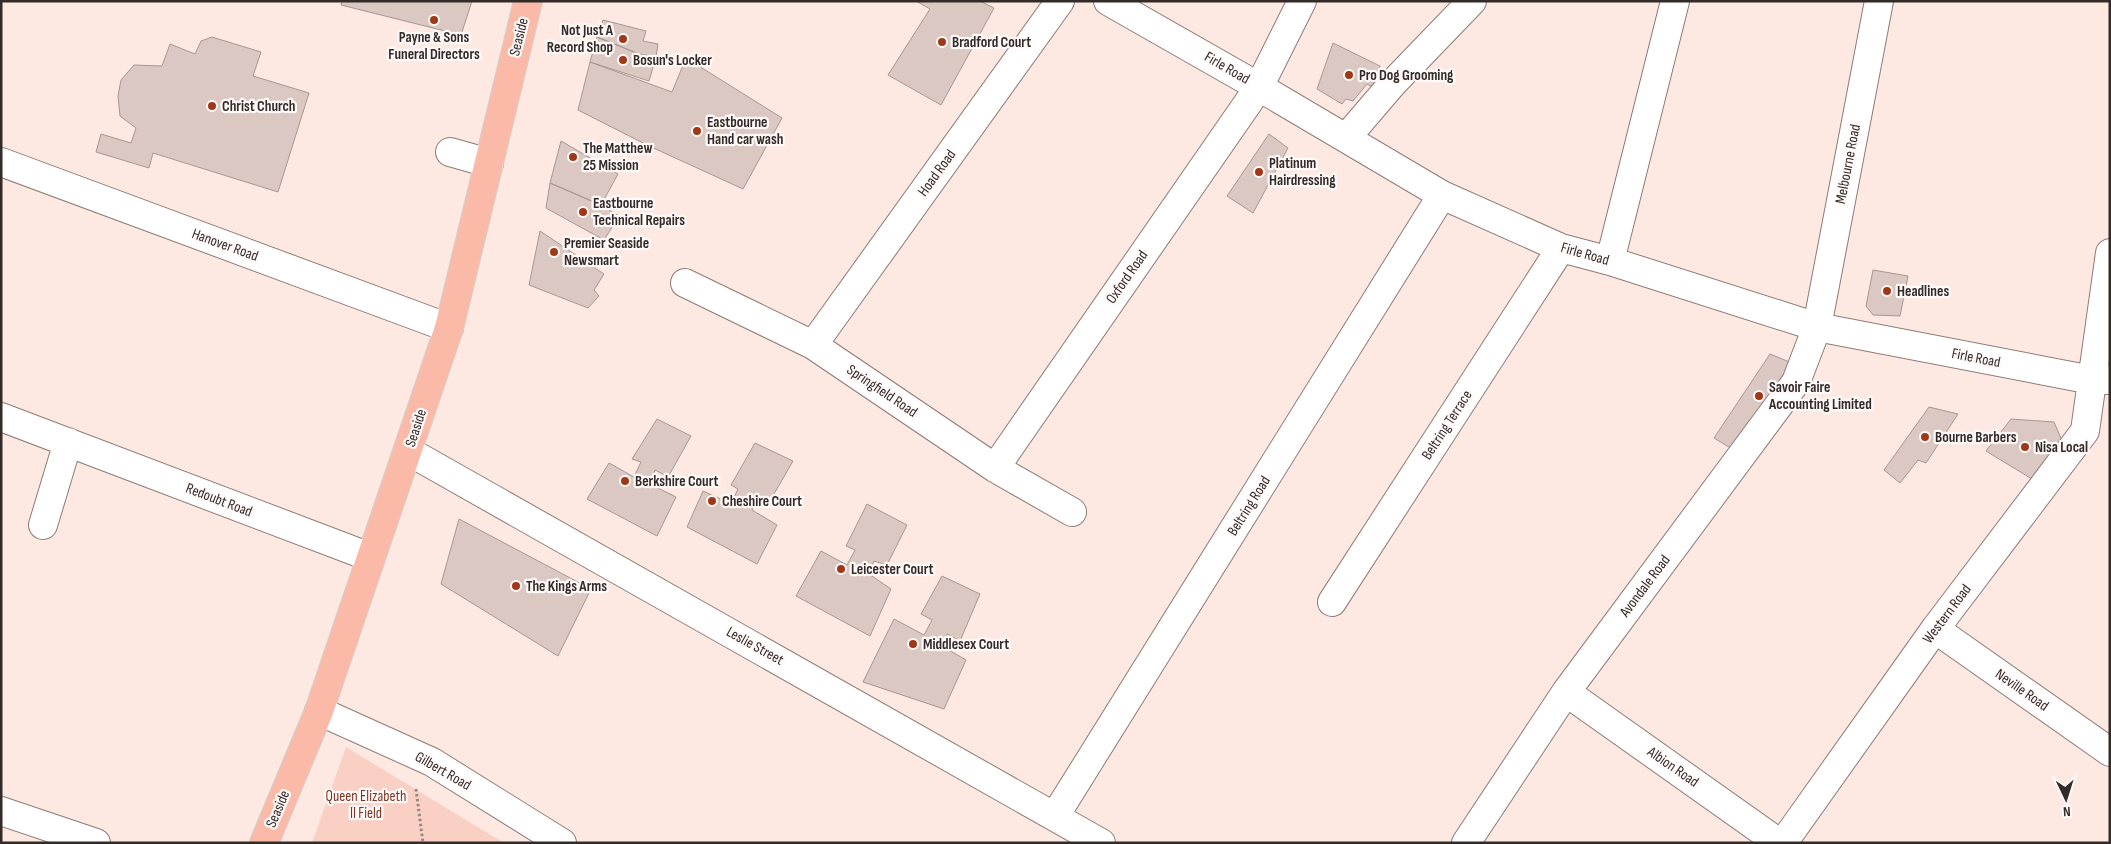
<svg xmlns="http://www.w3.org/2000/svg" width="2111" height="844" font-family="'Sofia Sans Condensed',sans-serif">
<rect width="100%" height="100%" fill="#fee9e2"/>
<path fill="#fad0c4" d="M346 747 504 843H312Z"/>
<path fill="#dcc8c2" stroke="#a99690" d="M342 1H472L461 35 341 5Z
M916 1H980L994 8 941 105 888 75 930 9Z
M603 20 646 31 643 41 658 44 656 57 639 54 597 37Z
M212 37 261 52 253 76 309 93 278 192 153 153 149 168 96 152 101 134 131 143 136 128 120 116 118 96 121 80 134 65 162 66 170 44 195 54 201 41Z
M597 37 639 54 656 57 649 81 590 62Z
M1333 43 1380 66 1372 87 1367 84 1353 101 1346 99 1342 104 1317 89Z
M686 58 782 118 743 189 647 145 578 110 590 62 672 92Z
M1269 134 1288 148 1253 213 1227 196Z
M561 141 618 174 601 205 550 183Z
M550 183 601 205 619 216 604 240 546 208Z
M540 231 604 274 594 290 599 296 588 308 529 285Z
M1873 270 1908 276 1900 316 1873 315 1866 306Z
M1770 354 1792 363 1760 415 1732 449 1714 438Z
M1929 407 1958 414 1926 463 1918 460 1900 483 1884 470Z
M657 419 691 436 668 477 655 470 650 484 676 497 657 536 587 499 609 463 634 477 641 462 632 459Z
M2011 419 2054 422 2063 443 2032 479 1986 451Z
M755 443 793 461 767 506 757 498 752 510 777 525 757 564 687 527 703 491 731 504 738 489 731 485Z
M867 504 907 525 887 565 874 561 869 574 891 589 870 636 796 596 821 551 847 565 855 550 846 546Z
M459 519 591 589 558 656 441 584Z
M942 576 980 594 960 641 947 634 942 646 966 660 944 709 863 682 894 619 924 635 932 620 921 614Z"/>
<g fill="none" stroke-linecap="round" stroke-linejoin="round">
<g stroke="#8e7b75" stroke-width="30">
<path id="minor" d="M1108 1 1259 87 1442 195 1561 248 1610 261 1817 327 2092 380H2110
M1346 138 1394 82 1472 1
M450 152 489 163
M1 162 449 328
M1610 261 1675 1
M685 283 813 345 995 468 1072 512
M813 345 1060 1
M1 417 370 557
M408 451 1101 843
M995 468 1259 87 1302 1
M43 525 68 442
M1332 602 1561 248
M1935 629 2110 752
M1566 692 1779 843
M319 711 432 762 562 843
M1 811 96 843
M1055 816 1442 195
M1466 843 1566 692 1796 382 1817 327 1879 1
M1783 843 1935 629 2085 431 2110 253"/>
</g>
<g stroke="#d2d0d0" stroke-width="30">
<path id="major" d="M264 843 319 711 449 328 528 1"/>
</g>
<path stroke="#978984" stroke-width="3" stroke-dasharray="2.5 2.5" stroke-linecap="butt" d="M416 789 423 843"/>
<use href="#minor" stroke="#fff" stroke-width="28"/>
<use href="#major" stroke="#fbbaa7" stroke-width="28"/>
</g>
<g fill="#9f3816" stroke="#fffaf9" stroke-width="2">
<circle cx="434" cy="20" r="5"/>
<circle cx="623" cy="39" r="5"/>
<circle cx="942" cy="42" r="5"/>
<circle cx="623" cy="60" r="5"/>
<circle cx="1349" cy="75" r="5"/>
<circle cx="212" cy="106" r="5"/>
<circle cx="697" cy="131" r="5"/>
<circle cx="573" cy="157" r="5"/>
<circle cx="1259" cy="172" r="5"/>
<circle cx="583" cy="212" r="5"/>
<circle cx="554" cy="252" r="5"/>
<circle cx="1887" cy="291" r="5"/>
<circle cx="1759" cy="396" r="5"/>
<circle cx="1925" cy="437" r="5"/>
<circle cx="2025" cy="447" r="5"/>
<circle cx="625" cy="481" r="5"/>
<circle cx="712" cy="501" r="5"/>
<circle cx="841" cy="569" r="5"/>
<circle cx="516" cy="586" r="5"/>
<circle cx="913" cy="644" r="5"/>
</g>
<g text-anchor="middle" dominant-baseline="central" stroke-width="4.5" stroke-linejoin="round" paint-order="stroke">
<g font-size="15" font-weight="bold" fill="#332b28" stroke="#fffaf9" text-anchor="start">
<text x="613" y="30" text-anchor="end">Not Just A<tspan x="613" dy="17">Record Shop</tspan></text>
<text x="434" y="37" text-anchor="middle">Payne &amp; Sons<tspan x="434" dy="17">Funeral Directors</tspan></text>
<text x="952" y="42">Bradford Court</text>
<text x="633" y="60">Bosun's Locker</text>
<text x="1359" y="75">Pro Dog Grooming</text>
<text x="222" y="106">Christ Church</text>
<text x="707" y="122">Eastbourne<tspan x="707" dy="17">Hand car wash</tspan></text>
<text x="583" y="148">The Matthew<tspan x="583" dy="17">25 Mission</tspan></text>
<text x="1269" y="163">Platinum<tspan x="1269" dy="17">Hairdressing</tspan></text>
<text x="593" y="203">Eastbourne<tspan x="593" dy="17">Technical Repairs</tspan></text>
<text x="564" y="243">Premier Seaside<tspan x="564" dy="17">Newsmart</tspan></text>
<text x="1897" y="291">Headlines</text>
<text x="1769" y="387">Savoir Faire<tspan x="1769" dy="17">Accounting Limited</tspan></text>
<text x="1935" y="437">Bourne Barbers</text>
<text x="2035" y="447">Nisa Local</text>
<text x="635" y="481">Berkshire Court</text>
<text x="722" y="501">Cheshire Court</text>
<text x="851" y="569">Leicester Court</text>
<text x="526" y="586">The Kings Arms</text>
<text x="923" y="644">Middlesex Court</text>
</g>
<g font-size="15" fill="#332b28" stroke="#fffaf9">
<text transform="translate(519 37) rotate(-76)">Seaside</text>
<text transform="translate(1227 68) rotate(30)">Firle Road</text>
<text transform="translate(1848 164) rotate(-79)">Melbourne Road</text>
<text transform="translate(937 173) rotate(-54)">Hoad Road</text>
<text transform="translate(225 245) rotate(20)">Hanover Road</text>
<text transform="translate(1585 254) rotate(16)">Firle Road</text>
<text transform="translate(1127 277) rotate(-55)">Oxford Road</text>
<text transform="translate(1976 358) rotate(11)">Firle Road</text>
<text transform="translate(882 391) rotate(34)">Springfield Road</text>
<text transform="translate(1447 425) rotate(-57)">Beltring Terrace</text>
<text transform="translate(416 428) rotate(-72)">Seaside</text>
<text transform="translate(219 500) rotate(21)">Redoubt Road</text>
<text transform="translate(1249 506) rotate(-58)">Beltring Road</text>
<text transform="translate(1645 586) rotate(-53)">Avondale Road</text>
<text transform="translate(1947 614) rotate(-53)">Western Road</text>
<text transform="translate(755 646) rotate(29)">Leslie Street</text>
<text transform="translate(2022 690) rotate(35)">Neville Road</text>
<text transform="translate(1673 767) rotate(35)">Albion Road</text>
<text transform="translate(443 771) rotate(30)">Gilbert Road</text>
<text transform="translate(278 809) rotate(-67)">Seaside</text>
</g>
<g font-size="15" fill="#7b3520" stroke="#fffaf9">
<text x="366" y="796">Queen Elizabeth<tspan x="366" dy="17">II Field</tspan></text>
</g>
</g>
<rect width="2111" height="844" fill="none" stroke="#332b28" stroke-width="5"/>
<g transform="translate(2066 799) rotate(176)" stroke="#fffaf9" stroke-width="4" paint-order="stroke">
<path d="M0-4L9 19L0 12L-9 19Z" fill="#332b28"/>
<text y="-8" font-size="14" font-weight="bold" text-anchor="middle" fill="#332b28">N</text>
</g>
</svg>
